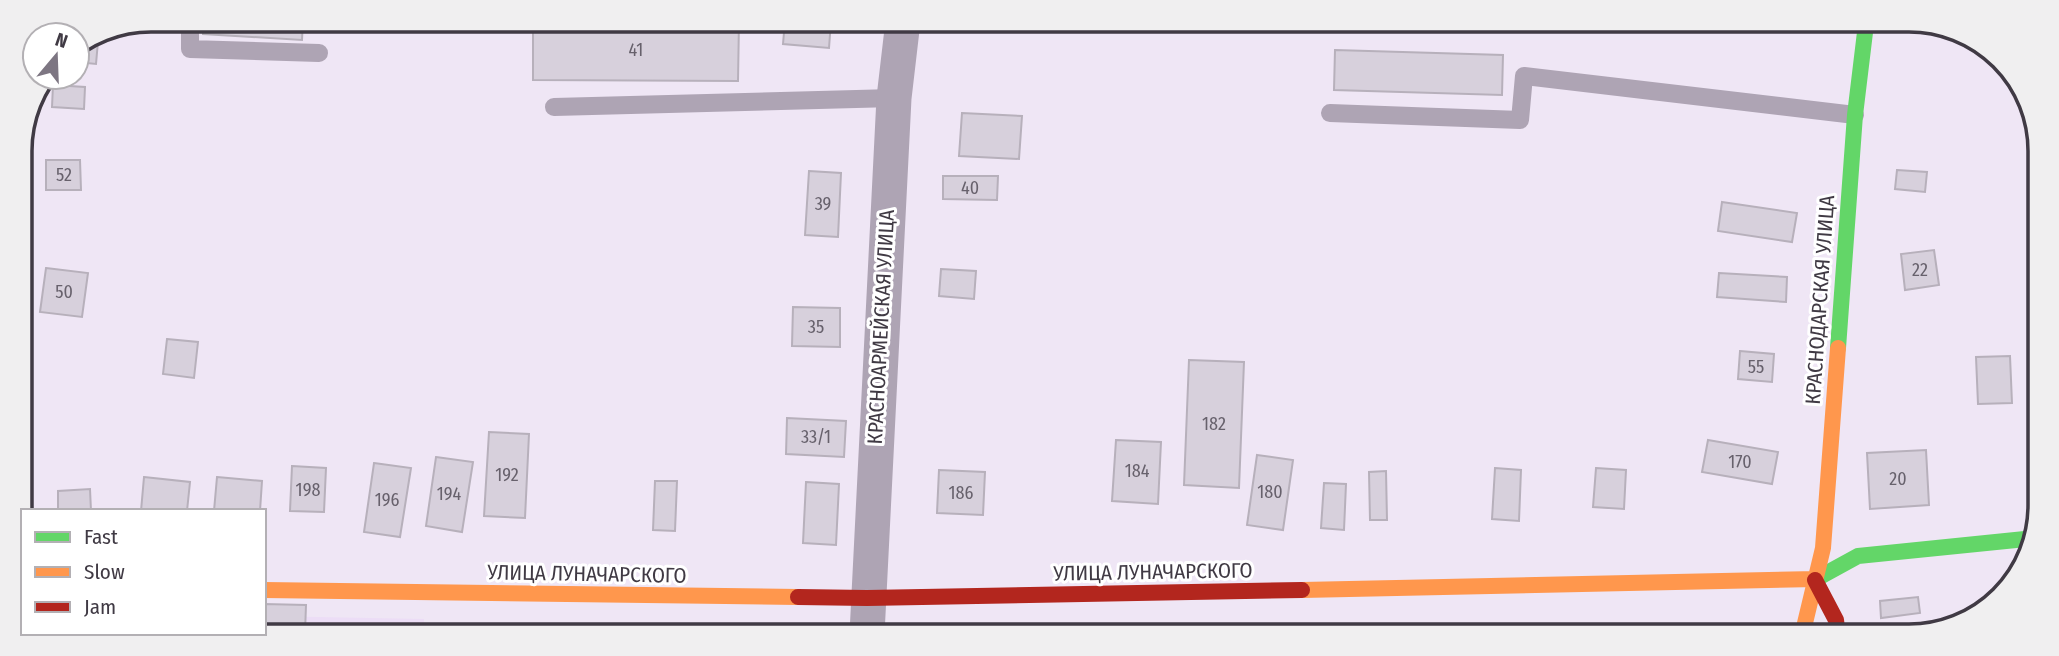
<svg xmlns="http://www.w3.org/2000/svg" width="2059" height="656" font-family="'Fira Sans Condensed',sans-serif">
<rect width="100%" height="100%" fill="#efe6f5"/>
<path fill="#ecddf6" d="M264 616 424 619V633H264Z"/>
<path fill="#d7d0dc" stroke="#b7b0bb" stroke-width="2" d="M203 19 303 20 302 40 203 34Z
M533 20 739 21 738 81 533 80Z
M785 21H831L829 48 783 44Z
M1888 24H1931V28L1888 26Z
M99 30 96 64 77 62V45Z
M1335 50 1503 55 1502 95 1334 90Z
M53 85 85 87 84 109 52 107Z
M962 113 1022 116 1019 159 959 156Z
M46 160H80L81 190H46Z
M1897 170 1927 172 1925 192 1895 189Z
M809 171 841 173 838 237 805 235Z
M943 176H998L997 200 943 199Z
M1722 202 1797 213 1792 242 1718 231Z
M1934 250 1939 285 1905 290 1901 254Z
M46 268 88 273 82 317 40 312Z
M941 269 976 271 974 299 939 296Z
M1719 273 1787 277 1786 302 1717 297Z
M793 307 840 308V347L792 346Z
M167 339 198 342 194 378 163 374Z
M1740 351 1774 354 1772 382 1738 379Z
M2010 356 2012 403 1978 404 1976 357Z
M1189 360 1244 362 1239 488 1184 485Z
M787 418 846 421 844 457 786 454Z
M489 432 529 434 525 518 484 516Z
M1116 440 1161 442 1158 504 1112 501Z
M1708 440 1778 452 1772 484 1702 472Z
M1926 450 1929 505 1870 509 1867 453Z
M1257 455 1293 460 1283 530 1247 525Z
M436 457 473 462 462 532 426 526Z
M374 463 411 468 400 537 364 532Z
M292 466 326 468 324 512 290 511Z
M1495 468 1521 470 1519 521 1492 519Z
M1596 468 1626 470 1624 509 1593 507Z
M939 470 985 472 983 515 937 513Z
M1386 471 1387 520H1370L1369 472Z
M144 477 190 482 187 511H141Z
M217 477 262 481 260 511H214Z
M655 481H677L675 531 653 530Z
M806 482 839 484 836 545 803 543Z
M1324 483 1346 484 1344 530 1321 528Z
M90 489 91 511H58V491Z
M1918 597 1920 613 1881 618 1880 601Z
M264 604 306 605 305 633H264Z"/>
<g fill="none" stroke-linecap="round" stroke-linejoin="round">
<path stroke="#aea4b4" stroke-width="18" d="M190 19V49L319 53
M554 107 894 98
M1330 113 1520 120 1524 76 1855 115"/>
<path stroke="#aea4b4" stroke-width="35" d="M867 634 894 98 903 21"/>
<path stroke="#63d668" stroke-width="16" d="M1838 348 1855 115 1866 24
M1816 579 1858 556 2035 538"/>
<path stroke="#ff974d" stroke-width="16" d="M264 590 798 597
M1302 590 1816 579
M1806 636 1805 623 1823 548 1838 348"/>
<path stroke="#b3261e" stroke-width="16" d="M1815 580 1836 620 1838 636
M798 597 867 598 1302 590"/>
</g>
<g text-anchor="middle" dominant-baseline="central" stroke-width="6" stroke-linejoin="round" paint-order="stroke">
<g font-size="18" fill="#67616c">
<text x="636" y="50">41</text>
<text x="64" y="175">52</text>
<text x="970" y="188">40</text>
<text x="823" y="204">39</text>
<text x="1920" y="270">22</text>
<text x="64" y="292">50</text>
<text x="816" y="327">35</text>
<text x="1756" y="367">55</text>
<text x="1214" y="424">182</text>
<text x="816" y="437">33/1</text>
<text x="1740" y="462">170</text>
<text x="1137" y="471">184</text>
<text x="507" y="475">192</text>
<text x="1898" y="479">20</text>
<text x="308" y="490">198</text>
<text x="1270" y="492">180</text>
<text x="961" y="493">186</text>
<text x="449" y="494">194</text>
<text x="387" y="500">196</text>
</g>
<g font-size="21" fill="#403a44" stroke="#fff">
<text transform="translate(1820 300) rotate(-86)">КРАСНОДАРСКАЯ УЛИЦА</text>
<text transform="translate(881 327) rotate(-87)">КРАСНОАРМЕЙСКАЯ УЛИЦА</text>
<text transform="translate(1153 572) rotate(-1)">УЛИЦА ЛУНАЧАРСКОГО</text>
<text transform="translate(587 574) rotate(1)">УЛИЦА ЛУНАЧАРСКОГО</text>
</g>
</g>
<path d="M0 0H2059V656H0ZM151 32H1909A119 119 0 0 1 2028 151V505A119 119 0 0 1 1909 624H151A119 119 0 0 1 32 505V151A119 119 0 0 1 151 32Z" fill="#f0eff0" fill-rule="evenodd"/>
<path fill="none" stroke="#403a44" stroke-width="3.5" d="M151 32H1909A119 119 0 0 1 2028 151V505A119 119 0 0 1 1909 624H151A119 119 0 0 1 32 505V151A119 119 0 0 1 151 32Z"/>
<rect x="21" y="509" width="245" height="126" fill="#ffffff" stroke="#b3b0b4" stroke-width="2"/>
<rect x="35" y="532" width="35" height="10" fill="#63d668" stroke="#b3b0b4" stroke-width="2"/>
<text x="84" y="544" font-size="21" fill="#403a44">Fast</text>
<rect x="35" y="567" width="35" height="10" fill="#ff974d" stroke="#b3b0b4" stroke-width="2"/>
<text x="84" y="579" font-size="21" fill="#403a44">Slow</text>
<rect x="35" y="602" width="35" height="10" fill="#b3261e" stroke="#b3b0b4" stroke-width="2"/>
<text x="84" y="614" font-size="21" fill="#403a44">Jam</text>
<g transform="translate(56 56) rotate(19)"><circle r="33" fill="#ffffff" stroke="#b3b0b4" stroke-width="2"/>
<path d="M0-5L12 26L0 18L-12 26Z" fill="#7d7682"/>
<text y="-10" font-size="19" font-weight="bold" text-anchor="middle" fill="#403a44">N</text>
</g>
</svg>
